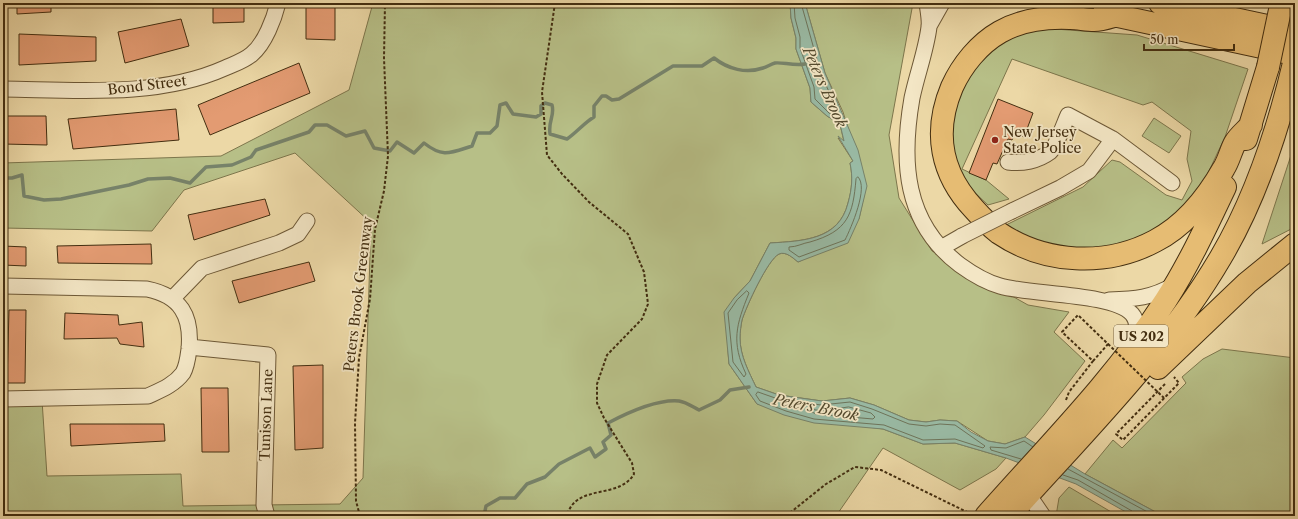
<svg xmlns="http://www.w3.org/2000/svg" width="1298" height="519" font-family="'Libre Caslon Text',serif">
<rect width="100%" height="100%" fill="#ecd8a6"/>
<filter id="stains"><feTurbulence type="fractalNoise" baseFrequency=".005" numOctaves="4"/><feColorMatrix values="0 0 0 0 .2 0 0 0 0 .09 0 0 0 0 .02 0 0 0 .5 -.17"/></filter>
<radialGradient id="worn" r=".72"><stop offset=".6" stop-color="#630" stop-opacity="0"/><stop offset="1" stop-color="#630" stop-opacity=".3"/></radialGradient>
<path fill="#b7bf87" stroke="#7d764c" d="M373 3H790L791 18 796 38V49L810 88 811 102 827 116 840 124 844 142 838 138 853 161 850 163C853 177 852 189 848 203 839 240 802 241 770 243L750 281 734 298 728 351 729 364 757 404 854 425 883 429 923 444 955 443 1006 458 996 469 960 490 883 448 836 516H3V399L42 400 47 476 181 474 183 506 340 504 363 478 371 223 295 153 184 190 152 231 3 228V163L221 156 349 90Z
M805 3H913L889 135 899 198 932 251 1028 305 1069 312 1054 332 1085 361 1044 415 1025 437 1005 444 988 441 957 421 940 420 926 422 909 420 874 405 850 398 822 401 779 395 756 387C749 372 740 356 740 338 740 332 741 325 742 320 746 307 768 259 779 254 786 251 793 258 798 262L815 254 859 219 866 186 843 112 825 73Z
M1041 28 1137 35 1248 69 1225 137 1200 190 1174 219 1130 244 1069 252 1015 235 1006 225 1083 187 1112 160 1120 162 1166 195 1182 200 1192 181 1187 159 1191 131 1152 102 1143 105 1012 59 962 169 986 180 1009 199 988 205 959 178 953 164 952 114 965 77 993 46 1026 29Z
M1154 118 1181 136 1169 153 1142 136Z
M1295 143V227L1262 244Z
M1222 349 1295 358V516H1163L1085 474 1113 440 1122 448 1186 383 1182 377 1203 359Z
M1069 487 1118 516H1056L1059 498Z"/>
<path fill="#99baa4" stroke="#778269" d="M790 3H805L825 73 858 150 867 186 859 219 848 243 798 262C793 258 786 251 779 254 768 259 746 307 742 320 741 325 740 332 740 338 740 356 749 372 756 387L779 395 822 401 850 398 874 405 909 420 926 422 940 420 957 421 971 432 988 441 1005 444 1025 437 1085 474 1163 516H1133L1076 484 1006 458 955 443 923 444 883 429 814 423 784 415 757 404 729 364 724 312 734 298 750 281 770 243C803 241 839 240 848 203 852 189 853 177 850 163L853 161 838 136 844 141 840 124 827 116 811 102 810 88 796 49V38L791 18Z"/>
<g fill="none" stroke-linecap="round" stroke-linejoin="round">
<path stroke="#6e745a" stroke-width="1" d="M794 3 795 18 800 37V48L814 87 815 99 829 113 838 117 839 114 821 74 801 3
M858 177C869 187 851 228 845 240L799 257 789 250V247C797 247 803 243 810 242 848 231 853 215 856 179Z
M747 291 749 293C736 325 731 342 746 374L744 377 733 362 728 313 737 300Z
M758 392 778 399 821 405 850 402 872 409 909 424 926 426 940 424 955 425 985 446 983 448 955 439 923 440 884 425 814 419 786 411 760 401 756 395Z
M849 407 871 413 875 417 873 419 816 414 810 411 811 409 821 411Z
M1021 459 991 450 990 447 1006 448 1024 441 1033 447
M1068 469 1155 516
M1063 475 1078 480 1132 511 1134 516"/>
<path stroke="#778269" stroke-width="3.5" d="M3 178H12L22 175 24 196 44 200 61 199 129 185 148 179 170 178 190 183 206 167 232 165 251 157 256 150 309 132 315 125H327L346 136 365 131 374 148 390 151 397 142 414 153 424 143C443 158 450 153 472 146L477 133H490L497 126 500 105 506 103 513 114 536 117 541 114V106L545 103 552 105C555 116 548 120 550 134L567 139C577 132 584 123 594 117V106L602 96H606L612 100 619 99 673 66H702L714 58C728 69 746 74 763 68 767 67 771 64 775 63 782 62 794 66 805 64
M484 516 486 506 500 498H515L527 484 545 477 559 464 590 448 595 457 606 449 603 442 611 435 608 423C627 413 658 399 679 401 686 402 693 407 699 410L720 400 730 390 749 387"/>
</g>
<path fill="#e39b72" stroke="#432e10" d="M17 3H51V12L17 14Z
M213 3H244V22L213 23Z
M306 3H335V40L306 39Z
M181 19 189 46 125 63 118 32Z
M19 34 96 37V61L19 65Z
M299 63 310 93 210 135 198 105Z
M998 99 1033 113 1024 137 1015 133 1012 140 1008 139 997 164 993 163 986 180 969 173Z
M176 109 179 140 73 149 68 119Z
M3 116H46L47 145 3 144Z
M265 199 270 215 194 240 188 215Z
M151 244 152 264 58 263 57 246Z
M3 246 26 247V266L3 265Z
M309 262 315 281 239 303 232 281Z
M9 310H26L25 383H7Z
M65 313 118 315 119 325 142 322 144 347 120 344 117 338 64 339Z
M323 365V448L295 450 293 366Z
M201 388H228L229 452H202Z
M70 424H164L165 441 71 446Z"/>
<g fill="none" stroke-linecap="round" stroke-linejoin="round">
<g stroke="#6d5836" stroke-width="17">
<path id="minor" d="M927 3C928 11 930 20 929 27 926 51 917 74 912 98 901 161 904 223 960 265 971 273 986 282 1000 286 1030 295 1113 293 1132 314 1139 322 1137 333 1134 342
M929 26 942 3
M3 89C75 90 158 98 225 68 234 64 244 61 252 54 265 43 274 19 278 3
M1008 162C1022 164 1038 161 1050 152 1056 147 1064 124 1068 115L1113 139
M1012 211 1060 188 1089 171 1113 139 1172 183
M941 248 962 236
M3 286 147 289C181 296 192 316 189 349 188 357 187 366 183 373 174 385 161 390 148 396L3 399
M172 299 202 268 279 243 298 234 307 221
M1109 300C1135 299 1152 298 1174 285
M189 347 268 355 264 505 267 516
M1028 494 1043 516"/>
</g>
<g stroke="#432e10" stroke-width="24">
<path id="highway" d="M1160 3 1295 32
M1104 13 1289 53
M1117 15C1110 17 1102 20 1094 20 1086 20 1078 18 1070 18 1047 17 1021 20 1000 32 979 44 962 65 952 87 933 132 941 174 974 209 982 218 990 226 999 233 1045 264 1106 267 1155 241 1186 225 1207 198 1224 168 1229 160 1231 150 1235 143 1239 136 1246 131 1251 125
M1246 139 1268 67
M1158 368 1247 283 1295 244
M986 516C1048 446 1115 379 1166 300 1189 264 1207 225 1225 187
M1009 516C1083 433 1165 353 1221 257 1257 196 1279 127 1295 59"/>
</g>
<path stroke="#432e10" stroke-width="2" stroke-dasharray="3 2" stroke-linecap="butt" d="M555 3 542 92 547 155 562 174 589 202 628 234 644 272 648 304 642 319 607 355 597 384V403L604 418 632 463 634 474C619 500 575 483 567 516
M1291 271 1295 268
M1165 384 1116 434 1123 440 1179 383 1174 377
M1066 400 1069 392 1093 361 1062 332 1078 315 1108 344 1093 361
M360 516 356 501 355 423 359 358 370 299 375 229 384 191 388 156 384 58 385 3
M786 516 826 484 855 467 881 470 969 513 970 512"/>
<use href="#minor" stroke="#f3e6c5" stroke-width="15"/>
<use href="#highway" stroke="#e6bc73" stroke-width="22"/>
<g stroke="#6d5836" stroke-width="17" stroke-linecap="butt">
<path id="minor-bridge" d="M962 236 1012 211"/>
</g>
<g stroke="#432e10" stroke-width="24" stroke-linecap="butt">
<path id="highway-bridge" d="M1268 67 1280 10"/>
</g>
<path stroke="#432e10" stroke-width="2" stroke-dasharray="3 2" stroke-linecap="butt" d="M1108 344 1164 398"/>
<use href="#minor-bridge" stroke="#f3e6c5" stroke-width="15"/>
<use href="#highway-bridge" stroke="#e6bc73" stroke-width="22"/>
</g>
<circle fill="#8f2418" stroke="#f3e6c5" stroke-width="1.5" cx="995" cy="140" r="4"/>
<g text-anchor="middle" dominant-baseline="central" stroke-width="3.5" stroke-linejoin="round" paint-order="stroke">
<rect fill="#f3e6c5" stroke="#786546" stroke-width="1" x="1114" y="325" width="54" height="22" rx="3"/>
<g font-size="13" font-weight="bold" fill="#432e10">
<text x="1141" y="336">US 202</text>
</g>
<g font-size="14" fill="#432e10" stroke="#f3e6c5">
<text transform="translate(147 85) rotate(-7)">Bond Street</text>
<text transform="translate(358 294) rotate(-83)">Peters Brook Greenway</text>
<text transform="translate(266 415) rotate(-88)">Tunison Lane</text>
</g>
<g font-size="14" fill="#432e10" stroke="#f3e6c5" text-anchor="start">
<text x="1003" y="132">New Jersey<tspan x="1003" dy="16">State Police</tspan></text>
</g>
<g font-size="15" font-style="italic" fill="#544a2e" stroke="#f3e6c5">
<text transform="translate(825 87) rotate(66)">Peters Brook</text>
<text transform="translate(816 407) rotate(11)">Peters Brook</text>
</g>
</g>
<rect width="1298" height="519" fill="none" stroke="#ecd8a6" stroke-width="16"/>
<rect x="4" y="4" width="1290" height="511" fill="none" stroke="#432e10" stroke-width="2"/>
<rect x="8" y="8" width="1282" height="503" fill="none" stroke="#432e10"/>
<path d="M1144 44v6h90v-6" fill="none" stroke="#432e10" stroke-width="2"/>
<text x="1150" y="44" font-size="12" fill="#432e10" stroke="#f3e6c5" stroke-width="3" paint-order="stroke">50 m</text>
<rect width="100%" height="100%" filter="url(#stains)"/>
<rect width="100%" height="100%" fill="url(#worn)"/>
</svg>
